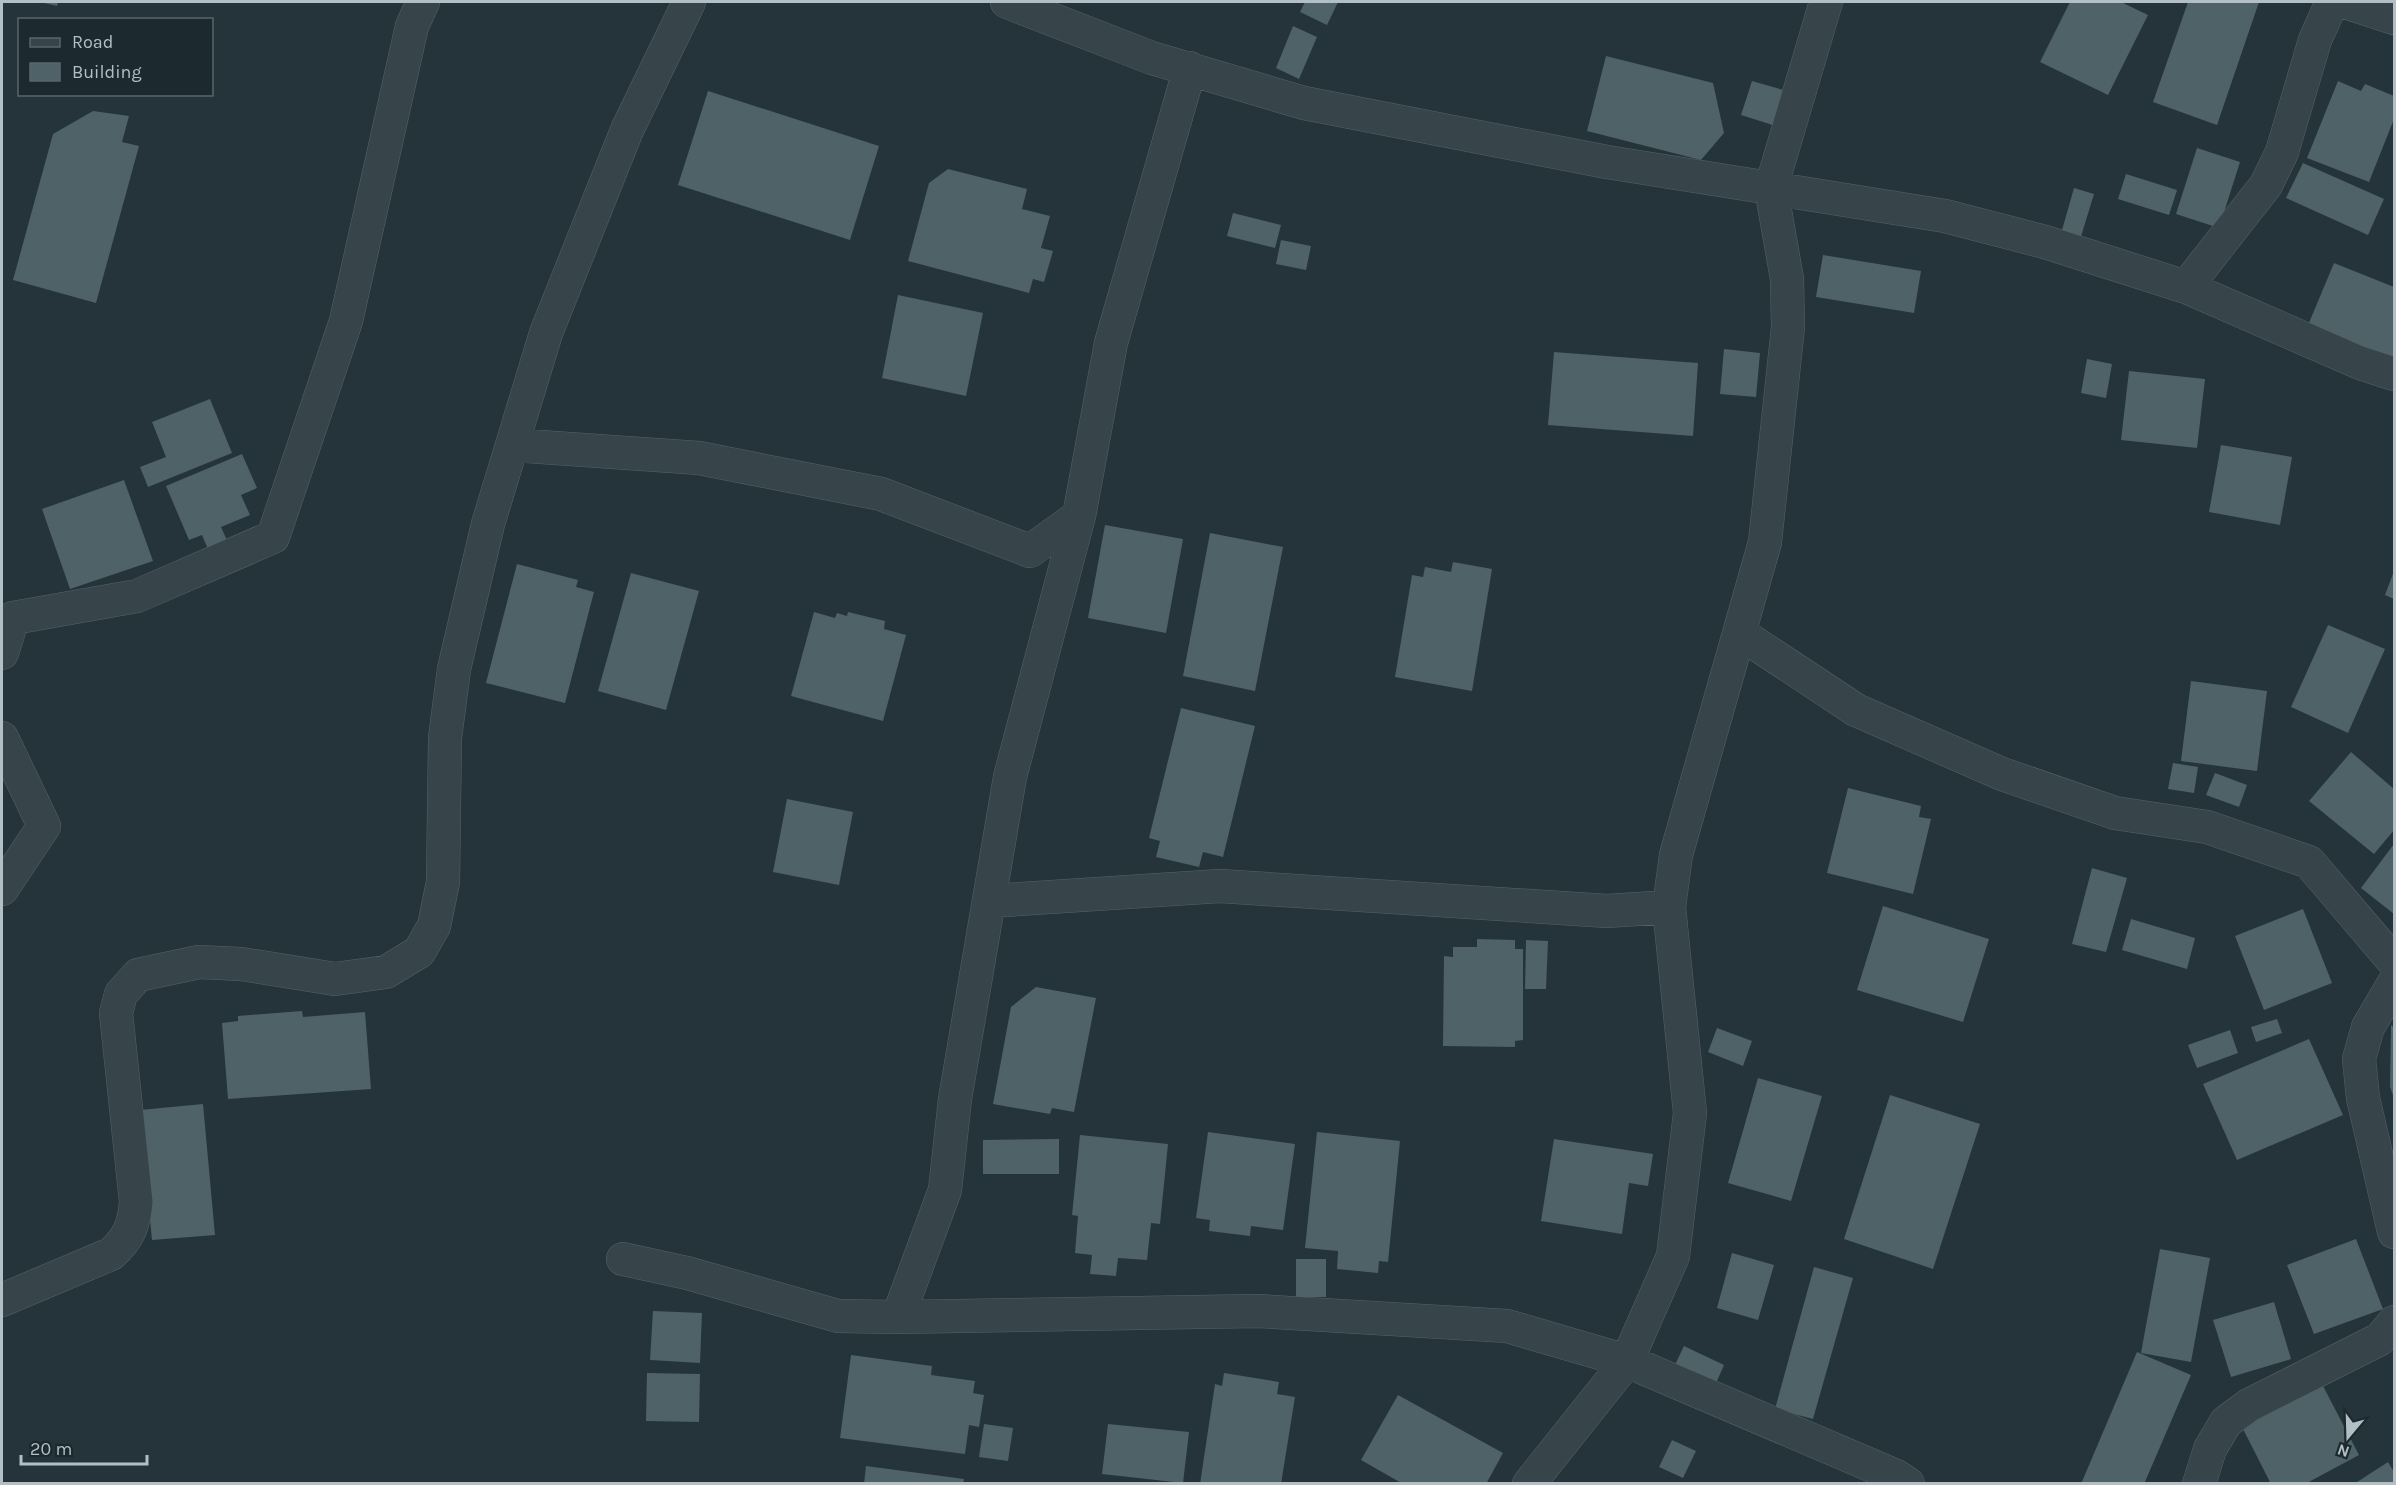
<svg xmlns="http://www.w3.org/2000/svg" width="2396" height="1485" font-family="Karla,sans-serif">
<rect width="100%" height="100%" fill="#24343a"/>
<path fill="#4f6268" d="M40 2H58L57 6Z
M1305 2H1338L1327 25 1300 12Z
M2070 2H2121L2148 15 2108 95 2040 62Z
M2188 2H2259L2217 125 2153 102Z
M1293 26 1317 37 1299 79 1276 68Z
M1606 56 1713 83 1724 133 1701 160 1587 131Z
M1752 81 1790 92 1779 127 1741 115Z
M2338 81 2361 91 2365 84 2394 96V119L2369 182 2307 158Z
M708 91 879 146 850 240 678 185Z
M93 111 129 116 122 142 139 146 96 303 13 280 53 134Z
M2197 148 2240 162 2219 228 2176 214Z
M2303 163 2384 199 2368 235 2286 198Z
M948 169 1027 189 1022 209 1050 216 1041 248 1053 251 1044 282 1033 279 1029 293 908 261 929 183Z
M2126 174 2177 190 2169 215 2118 199Z
M2074 188 2094 194 2079 243 2060 237Z
M1233 213 1281 225 1275 248 1227 236Z
M1281 240 1311 246 1306 270 1276 264Z
M1823 255 1921 271 1914 313 1816 297Z
M2334 263 2394 287V366L2306 330Z
M898 295 983 313 966 396 882 378Z
M1724 349 1760 353 1756 397 1720 394Z
M1554 352 1698 363 1693 436 1548 425Z
M2087 359 2112 364 2106 398 2081 393Z
M2129 371 2205 379 2197 448 2121 440Z
M210 399 232 453 148 487 140 467 166 457 152 422Z
M2221 445 2292 457 2280 525 2209 512Z
M242 454 257 488 241 495 250 515 221 527 230 547 210 554 202 535 189 540 166 486Z
M124 480 153 561 70 589 42 509Z
M1105 525 1183 539 1166 633 1088 618Z
M1210 533 1283 547 1255 691 1183 676Z
M1453 562 1492 569 1472 691 1395 677 1412 575 1423 577 1425 567 1451 572Z
M517 564 578 580 576 587 594 592 565 703 486 683Z
M2394 571V599L2385 595Z
M631 573 699 591 666 710 598 691Z
M814 612 835 618 837 613 847 616 848 612 885 621 884 629 906 635 883 721 791 696Z
M2328 625 2385 649 2348 733 2291 707Z
M2191 681 2267 691 2257 771 2181 761Z
M1181 708 1255 726 1223 857 1203 852 1199 867 1156 857 1160 841 1149 838Z
M2351 752 2394 789V830L2374 854 2309 801Z
M2173 763 2198 767 2194 793 2168 789Z
M2215 773 2247 785 2239 807 2206 795Z
M1848 788 1921 806 1919 817 1931 819 1913 894 1827 873Z
M787 799 853 812 839 885 773 872Z
M2394 844V914L2361 888Z
M2092 868 2127 878 2106 952 2072 944Z
M1883 906 1989 939 1963 1022 1857 990Z
M2303 909 2332 983 2264 1010 2235 936Z
M2131 919 2195 938 2187 969 2122 950Z
M1477 939 1515 940V949H1523V1040L1515 1041V1047L1443 1046 1444 956 1453 957V947H1477Z
M1526 940 1548 941 1546 989H1525Z
M1036 987 1096 998 1074 1112 1052 1108 1050 1114 993 1104 1011 1007Z
M302 1011 303 1017 365 1012 371 1089 228 1099 222 1023 238 1021V1016Z
M2277 1019 2282 1033 2256 1042 2251 1027Z
M2391 1025 2394 1028V1098L2390 1087Z
M1717 1028 1752 1041 1743 1066 1708 1052Z
M2230 1030 2238 1053 2197 1068 2188 1045Z
M2309 1039 2343 1115 2237 1160 2203 1084Z
M1758 1078 1822 1096 1791 1201 1728 1183Z
M1890 1095 1980 1124 1933 1269 1844 1239Z
M203 1104 215 1235 152 1240 140 1110Z
M1208 1132 1295 1144 1283 1230 1251 1226 1250 1236 1209 1231 1210 1220 1196 1218Z
M1317 1132 1400 1141 1388 1262 1379 1261 1378 1273 1337 1269 1338 1251 1305 1248Z
M1080 1135 1168 1144 1160 1224 1151 1223 1147 1260 1118 1258 1116 1276 1090 1274 1092 1255 1075 1253 1078 1216 1072 1215Z
M1059 1139V1174H983V1140Z
M1554 1139 1653 1154 1648 1186 1629 1183 1622 1234 1541 1221Z
M2356 1239 2383 1309 2314 1334 2287 1265Z
M2160 1249 2210 1258 2191 1362 2141 1353Z
M1732 1253 1774 1265 1758 1320 1717 1308Z
M1296 1259H1326V1297H1296Z
M1814 1267 1853 1278 1813 1419 1775 1409Z
M2274 1302 2291 1359 2231 1377 2213 1320Z
M653 1311 702 1313 700 1363 650 1360Z
M1684 1346 1724 1365 1713 1390 1672 1371Z
M2137 1352 2191 1375 2144 1484H2081Z
M851 1355 932 1366 931 1375 975 1381 973 1393 984 1395 979 1427 969 1425 965 1454 840 1438Z
M647 1373 700 1374 699 1422 646 1421Z
M1224 1373 1279 1382 1277 1394 1295 1397 1281 1484H1200L1215 1384 1222 1386Z
M2323 1386 2359 1455 2305 1484H2271L2242 1427Z
M1398 1395 1503 1453 1486 1484H1403L1361 1460Z
M984 1424 1013 1428 1008 1461 979 1457Z
M1108 1424 1189 1432 1183 1483 1102 1474Z
M1672 1440 1696 1451 1683 1478 1659 1467Z
M2388 1462 2394 1472V1484H2354Z
M866 1466 964 1479 963 1484H864Z"/>
<g fill="none" stroke-linecap="round" stroke-linejoin="round">
<g stroke="#556368" stroke-width="34">
<path id="minor" d="M1007 2 1152 58 1304 103 1607 162 1945 216 2045 242 2186 287 2360 363 2394 374
M2345 2 2394 18
M2186 287 2266 185 2282 152 2315 40 2332 2
M512 445 699 458 881 494 1030 551 1079 516 1111 343 1190 68
M1741 634 1856 710 2002 774 2115 813 2207 827 2309 862 2394 962
M2 653 13 618 137 596 273 537 346 321 412 26 423 2
M2 738 44 826 2 889
M990 901 1220 886 1607 911 1669 907
M2394 983 2368 1027 2359 1059 2363 1098 2394 1232
M623 1259 687 1273 838 1316 898 1317 1259 1311 1507 1326 1627 1361 1896 1476 1908 1484
M2 1300 111 1254C129 1238 134 1225 136 1202L116 1013 121 994 138 975 199 962 241 964 335 979 386 972 419 952 434 926 443 882 445 738 454 669 488 524 546 333 627 130 689 2
M898 1317 945 1190 955 1099 1010 777 1079 516
M1529 1484 1627 1361 1673 1256 1690 1113 1669 907 1676 855 1765 542 1788 327 1787 279 1771 188 1826 2
M2199 1484 2210 1449 2226 1422 2249 1405 2380 1339 2394 1322"/>
</g>
<use href="#minor" stroke="#37454a" stroke-width="33"/>
</g>
<rect width="2396" height="1485" fill="none" stroke="#b2c0c6" stroke-width="6"/>
<rect x="18" y="18" width="195" height="78" fill="#1c2a2f" stroke="#58666b" stroke-width="1.5"/>
<rect x="30" y="38" width="30" height="9" fill="#37454a" stroke="#58666b" stroke-width="1.5"/>
<text x="72" y="48" font-size="18" fill="#b2c0c6">Road</text>
<rect x="30" y="63" width="30" height="18" fill="#4f6268" stroke="#58666b" stroke-width="1.5"/>
<text x="72" y="78" font-size="18" fill="#b2c0c6">Building</text>
<g transform="translate(2348 1437) rotate(199)" stroke="#1c2a2f" stroke-width="4.5" paint-order="stroke">
<path d="M0-4.5L10 22L0 15L-10 22Z" fill="#b2c0c6"/>
<text y="-9" font-size="16" font-weight="bold" text-anchor="middle" fill="#b2c0c6">N</text>
</g>
<path d="M21 1455v9h126v-9" fill="none" stroke="#b2c0c6" stroke-width="3"/>
<text x="30" y="1455" font-size="18" fill="#b2c0c6" stroke="#1c2a2f" stroke-width="4.5" paint-order="stroke">20 m</text>
</svg>
